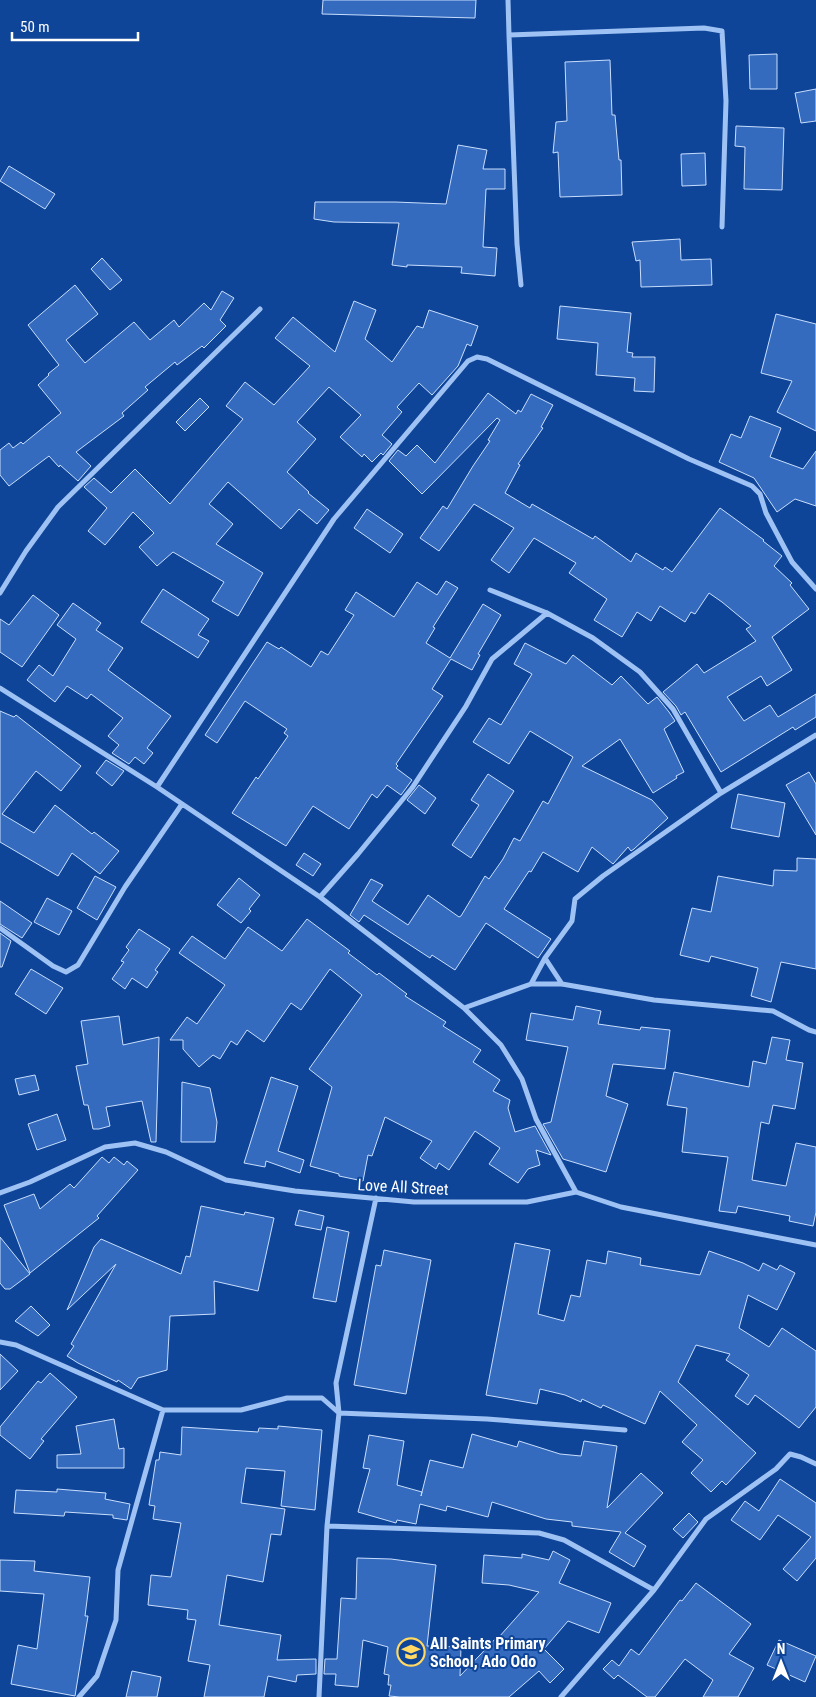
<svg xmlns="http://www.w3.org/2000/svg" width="816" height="1697" font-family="'Roboto Condensed',sans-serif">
<rect width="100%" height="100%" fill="#0f4598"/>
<path fill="#346bbe" stroke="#c8defe" d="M323 0H476L475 18 322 14Z
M777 54V89H750L749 55Z
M610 60 612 115H615L619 160H621L622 195 560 197 558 152 553 153 556 122 567 121 565 62Z
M816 89V121L801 123 795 93Z
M736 126 784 128 782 190 744 189 745 147 735 146Z
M458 145 487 150 483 169H505V189H486L483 247 497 248 495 276 461 273 462 267 407 265V267L392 265 399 223 334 222 314 219 315 202H395L446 204Z
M705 153 706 185 682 186 681 154Z
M9 166 55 194 45 209 0 181Z
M680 239 681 260 711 259 712 285 641 287 640 260 636 261 632 242Z
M102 258 122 280 110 290 91 269Z
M75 285 98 314 66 340 85 363 134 322 150 340 174 320 179 327 204 303 211 310 222 291 234 298 220 320 226 326 204 348 202 346 177 365 175 362 145 387 148 390 122 413 124 416 76 452 91 466 78 481 60 465 59 467 49 456 9 486 0 475V450L9 443 13 448 21 442 23 444 61 413 38 385 49 375 48 374 59 365 28 325Z
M354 301 376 310 365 339 392 362 417 326 423 328 429 310 478 326 471 346 467 344 458 366 432 395 419 383 397 407 402 412 382 435 392 444 383 455 381 453 372 462 364 454 362 457 340 437 361 415 329 387 297 422 316 439 287 472 309 492 308 493 329 510 317 524 299 509 281 529 228 482 209 504 233 524 216 544 263 573 238 616 212 601 224 582 173 552 157 566 139 547 154 533 133 512 105 545 88 531 107 508 84 487 94 478 111 493 135 469 170 504 243 419 226 406 245 382 274 405 310 366 275 338 293 317 335 352Z
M560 306 631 313 627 352 633 353 632 357H655L654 392 634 391 635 378 596 375 598 343 557 339Z
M776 314 816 324V431L777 412 792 381 761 373Z
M488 393 516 414 518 410 521 412 531 394 553 405 541 427 543 428 518 464 520 465 505 493 530 508 532 504 593 539 595 536 631 562 636 553 663 570 665 567 672 572 720 508 764 540 763 541 782 556 774 566 792 583 790 585 809 609 772 637 792 670 767 686 761 676 727 697 744 721 770 705 778 717 816 694V717L795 730 793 727 721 772 685 712 681 715 676 706 663 692 697 664 704 673 756 641 746 629 751 626 722 602 709 593 695 614 691 612 685 622 660 606 651 621 637 612 622 637 594 620 607 599 569 573 576 563 534 538 509 573 491 560 514 528 474 504 439 551 420 538 443 506 447 509 473 466 490 441 488 440 500 420 497 418 422 494 389 461 398 450 406 456 417 445 435 463Z
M200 398 209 407 185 431 176 422Z
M750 416 781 428 770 457 803 469 816 451V506L795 499 777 512 754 478 719 462 731 434 741 438Z
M367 509 403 534 390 553 354 528Z
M446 581 458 588 433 627 435 628 426 643 450 658 483 604 501 615 478 654 480 655 472 670 451 659 432 689 443 696 396 764 398 766 396 768 412 780 401 795 387 785 377 798 372 794 349 829 313 806 286 846 232 813 256 777 258 779 288 736 284 733 287 729 245 701 217 743 205 735 267 642 279 649 281 647 311 667 321 651 328 655 354 615 345 610 356 592 394 617 417 582 437 595Z
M163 589 209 619 198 635 209 641 198 658 141 622Z
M33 595 59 615 22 667 0 652V619L9 625Z
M73 603 101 623 96 630 123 648 108 670 171 716 147 748 153 753 144 764 135 757 129 764 112 753 119 745 108 736 123 718 91 694 87 699 67 686 55 702 27 680 39 665 53 676 76 639 57 625Z
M525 643 566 664 573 655 612 685 621 676 648 704 657 697 669 712 675 721 664 729 684 772 676 776 677 778 653 793 620 739 582 766 652 800 668 818 634 849 631 851 628 847 613 864 592 847 578 872 543 852 531 872 529 871 504 909 551 939 538 958 486 923 455 970 432 955 430 958 364 915 359 922 350 915 371 879 383 885 372 901 408 925 428 895 459 917 461 916 485 876 489 879 503 859 514 838 520 841 543 801 548 804 573 757 530 731 509 764 473 742 489 718 501 725 532 674 514 664Z
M0 711 14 717 16 715 81 766 61 791 36 771 2 814 34 833 55 805 92 834 94 832 119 851 100 874 72 853 58 876 0 842Z
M106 760 124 771 112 786 96 773Z
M809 772 816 784V835L786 785Z
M488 774 514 791 471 858 452 845 479 805 471 800Z
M419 785 436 798 425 814 407 800Z
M738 794 785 803 779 837 731 828Z
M304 853 321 864 313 876 296 865Z
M797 858 816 859V969L781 962 771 1002 751 996 758 968 711 956 709 962 680 955 692 908 711 912 718 876 773 886 774 870 797 871Z
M95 876 116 887 97 920 77 908Z
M239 878 260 895 249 909 251 911 241 923 217 905Z
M47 898 72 911 59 935 34 922Z
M0 901 32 923 22 938 0 924Z
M307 919 350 951 348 953 377 975 379 973 407 994 405 996 446 1022 443 1026 481 1050 473 1062 500 1080 493 1091 510 1100 508 1108 515 1132 535 1126 551 1155 536 1150 540 1165 528 1169 518 1183 489 1164 500 1148 475 1131 449 1170 439 1163 436 1169 420 1158 432 1141 385 1117 372 1156 368 1155 363 1181 339 1176V1174L310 1166 332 1087 309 1069 362 995 330 969 301 1010 291 1003 264 1042 247 1030 237 1045 231 1041 220 1059 213 1055 199 1067 183 1049V1040H170L187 1017 197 1024 225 985 179 953 192 936 225 959 248 927 282 951Z
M139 929 170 949 155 970 158 972 147 988 132 978 125 989 112 979 124 962 121 961 129 950 126 947Z
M0 933 11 941 2 967H0Z
M31 969 63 988 46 1014 15 994Z
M576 1006 601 1011 598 1024 640 1030 641 1027 670 1030 665 1069 613 1064 606 1096 628 1104 606 1172 563 1159 543 1124 551 1122 568 1047 526 1040 531 1013 573 1020Z
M119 1016 123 1045 159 1037 156 1142H151L142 1101 106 1107 110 1126 99 1129H93L88 1105H84L76 1066 88 1064 81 1021Z
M772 1037 790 1040 786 1060 803 1063 795 1109 773 1105 769 1124 761 1122 752 1180 786 1186 796 1143 816 1147V1212L813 1226 789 1221 790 1216 738 1206 736 1213 719 1211 728 1157 682 1152 687 1108 667 1105 674 1072 749 1087 753 1061 766 1064Z
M35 1075 39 1090 19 1095 15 1079Z
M271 1077 298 1086 278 1151 304 1160 300 1173 266 1161 265 1167 244 1163Z
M182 1082 210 1088 217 1122 215 1142H181Z
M57 1114 66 1140 37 1150 28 1124Z
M102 1157 109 1163 114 1157 124 1165 127 1161 138 1170 97 1216 99 1218 30 1273 4 1205 34 1194 40 1209 70 1184 74 1188Z
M201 1206 244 1215 245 1212 274 1218 258 1291 214 1281 215 1314 170 1316 167 1370 138 1378 131 1389 118 1380 117 1382 78 1363 67 1356 74 1346 71 1344 116 1264 67 1310 94 1247 101 1239 181 1274 186 1256 190 1257Z
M299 1210 324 1216 321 1230 295 1225Z
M327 1227 349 1232 336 1302 313 1298Z
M0 1237 30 1274 10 1289H5L0 1283Z
M515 1243 550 1250 538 1314 564 1321 571 1295 580 1297 587 1260 606 1264 608 1251 641 1258 640 1265 700 1275 709 1251 743 1263 759 1271 763 1263 777 1270 780 1265 795 1273 777 1310 748 1295 739 1328 769 1347 782 1328 816 1351V1407L799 1428 755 1395 748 1405 735 1396 749 1375 726 1360 730 1354 696 1345 678 1382 756 1453 726 1485 722 1481 711 1492 691 1473 703 1460 682 1442 697 1425 660 1391 645 1424 603 1405 601 1408 582 1399 581 1402 565 1395 540 1389 537 1404 486 1395Z
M384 1250 431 1260 406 1394 354 1385 376 1265 381 1266Z
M31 1306 50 1325 38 1336 15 1321Z
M0 1354 18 1371 0 1390Z
M50 1373 77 1397 41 1439 44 1441 30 1459 0 1435V1427L38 1381 41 1383Z
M114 1419 119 1449 124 1448V1468H57V1455L81 1454 76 1426Z
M278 1426 322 1430 315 1510 281 1506 285 1471 246 1468 241 1503 285 1509 281 1535 271 1534 263 1582 227 1575 219 1625 281 1635 277 1660 316 1659V1674L297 1675 296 1682 268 1676 264 1697H204L210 1665 188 1661 196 1620 187 1619 188 1610 148 1605 151 1575 171 1577 181 1523 153 1519 155 1506 149 1505 156 1460H159L160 1452 181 1455 182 1427 258 1432 259 1428 278 1429Z
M472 1434 517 1447 519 1441 560 1454 581 1456 584 1441 617 1446 607 1508 641 1473 663 1493 625 1533 646 1546 634 1567 609 1552 621 1532 572 1526V1522L546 1519 492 1502 488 1517 447 1506 446 1511 420 1504 416 1524 397 1520 396 1523 358 1512 370 1469 363 1468 369 1435 404 1441 397 1485 422 1492 421 1496 430 1460 463 1468Z
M780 1479 816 1503V1558L797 1581 783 1569 811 1537 778 1515 760 1540 731 1520 745 1501 759 1511Z
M57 1489 106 1493 105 1499 130 1504 127 1520 113 1518V1515L65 1512 64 1516 14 1513 16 1490 57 1492Z
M689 1513 698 1522 683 1538 673 1529Z
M553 1551 570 1560 559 1583 611 1603 599 1633 568 1621 544 1649 564 1669 550 1683 539 1671 509 1697H400L389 1696 391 1685H388L389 1675 384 1674 388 1647 363 1640 358 1687 335 1685 336 1674H324L325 1659H337L341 1598 356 1599 357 1558 391 1559 436 1565 427 1646 461 1647 460 1676 498 1636 499 1637 539 1592 509 1585 482 1583 484 1555 522 1558V1554L549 1560Z
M0 1560 35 1561 34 1571 90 1577 85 1616H88L75 1696 11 1684 18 1645 37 1649 44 1594 0 1591Z
M696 1583 751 1624 729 1654 754 1668 738 1697H703L713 1680 685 1659 655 1697H647L618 1675 614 1679 603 1669 612 1660 619 1666 631 1649 639 1655 680 1600 682 1601Z
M779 1640 816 1656 805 1682 767 1665Z
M132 1671 161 1677 157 1697H126Z"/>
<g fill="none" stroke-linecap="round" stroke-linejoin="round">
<path stroke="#9fc2f5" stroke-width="5" d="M508 0 509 35
M521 285 517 244 509 35 704 28 722 31 726 101 722 227
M490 590 547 613 593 638 640 672 673 709 721 793 816 735
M0 593 26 551 58 507 260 309
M0 688 157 787 320 897 464 1008 501 1045 522 1079 536 1119 576 1192
M157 787 334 519 468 361 477 357 487 359 689 459 752 486 760 494 766 513 792 562 816 589
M320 897 358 854 412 788 466 706 492 659 547 613
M0 928 53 966 66 972 78 965 125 887 182 804
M545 958 562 984
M531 984 545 958 572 921 575 899 603 876 721 793
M464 1008 531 984H562L654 1000 773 1011 809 1030 816 1032
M0 1193 30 1182 105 1147 135 1143 166 1152 226 1180 295 1191 414 1202H527L576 1192 621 1207 816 1245
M376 1198 336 1383 339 1413 327 1526 539 1533 564 1540 654 1590
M0 1342 16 1345 163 1410H241L287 1398H322L339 1413 487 1419 625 1430
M79 1697 97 1676 116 1620 118 1570 163 1410
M319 1697 327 1526
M561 1697 654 1590 706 1519 776 1469 790 1454 801 1457 816 1464"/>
</g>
<defs>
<g id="school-ring" transform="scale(1.4375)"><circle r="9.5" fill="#0f4598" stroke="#ffd963" stroke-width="1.5"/><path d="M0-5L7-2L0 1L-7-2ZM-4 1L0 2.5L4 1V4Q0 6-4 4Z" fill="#ffd963"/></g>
</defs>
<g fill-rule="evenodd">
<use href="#school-ring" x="411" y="1652"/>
</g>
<g text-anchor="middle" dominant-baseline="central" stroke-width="4" stroke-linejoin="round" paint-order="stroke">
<g font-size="16" fill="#fff" stroke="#0f4598">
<text transform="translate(403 1187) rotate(3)">Love All Street</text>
</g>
<g font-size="16" font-weight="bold" fill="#fff" stroke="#0f4598" text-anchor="start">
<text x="430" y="1643">All Saints Primary<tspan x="430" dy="18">School, Ado Odo</tspan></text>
</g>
</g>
<g transform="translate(781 1662)" stroke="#0f4598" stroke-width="4" paint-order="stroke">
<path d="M0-4L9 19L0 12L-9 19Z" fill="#ffffff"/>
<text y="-8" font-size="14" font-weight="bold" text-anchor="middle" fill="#ffffff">N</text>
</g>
<path d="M12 32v8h126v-8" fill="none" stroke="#ffffff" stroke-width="2.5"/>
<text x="20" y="32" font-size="15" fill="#ffffff" stroke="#0f4598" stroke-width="4" paint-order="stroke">50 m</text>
</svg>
